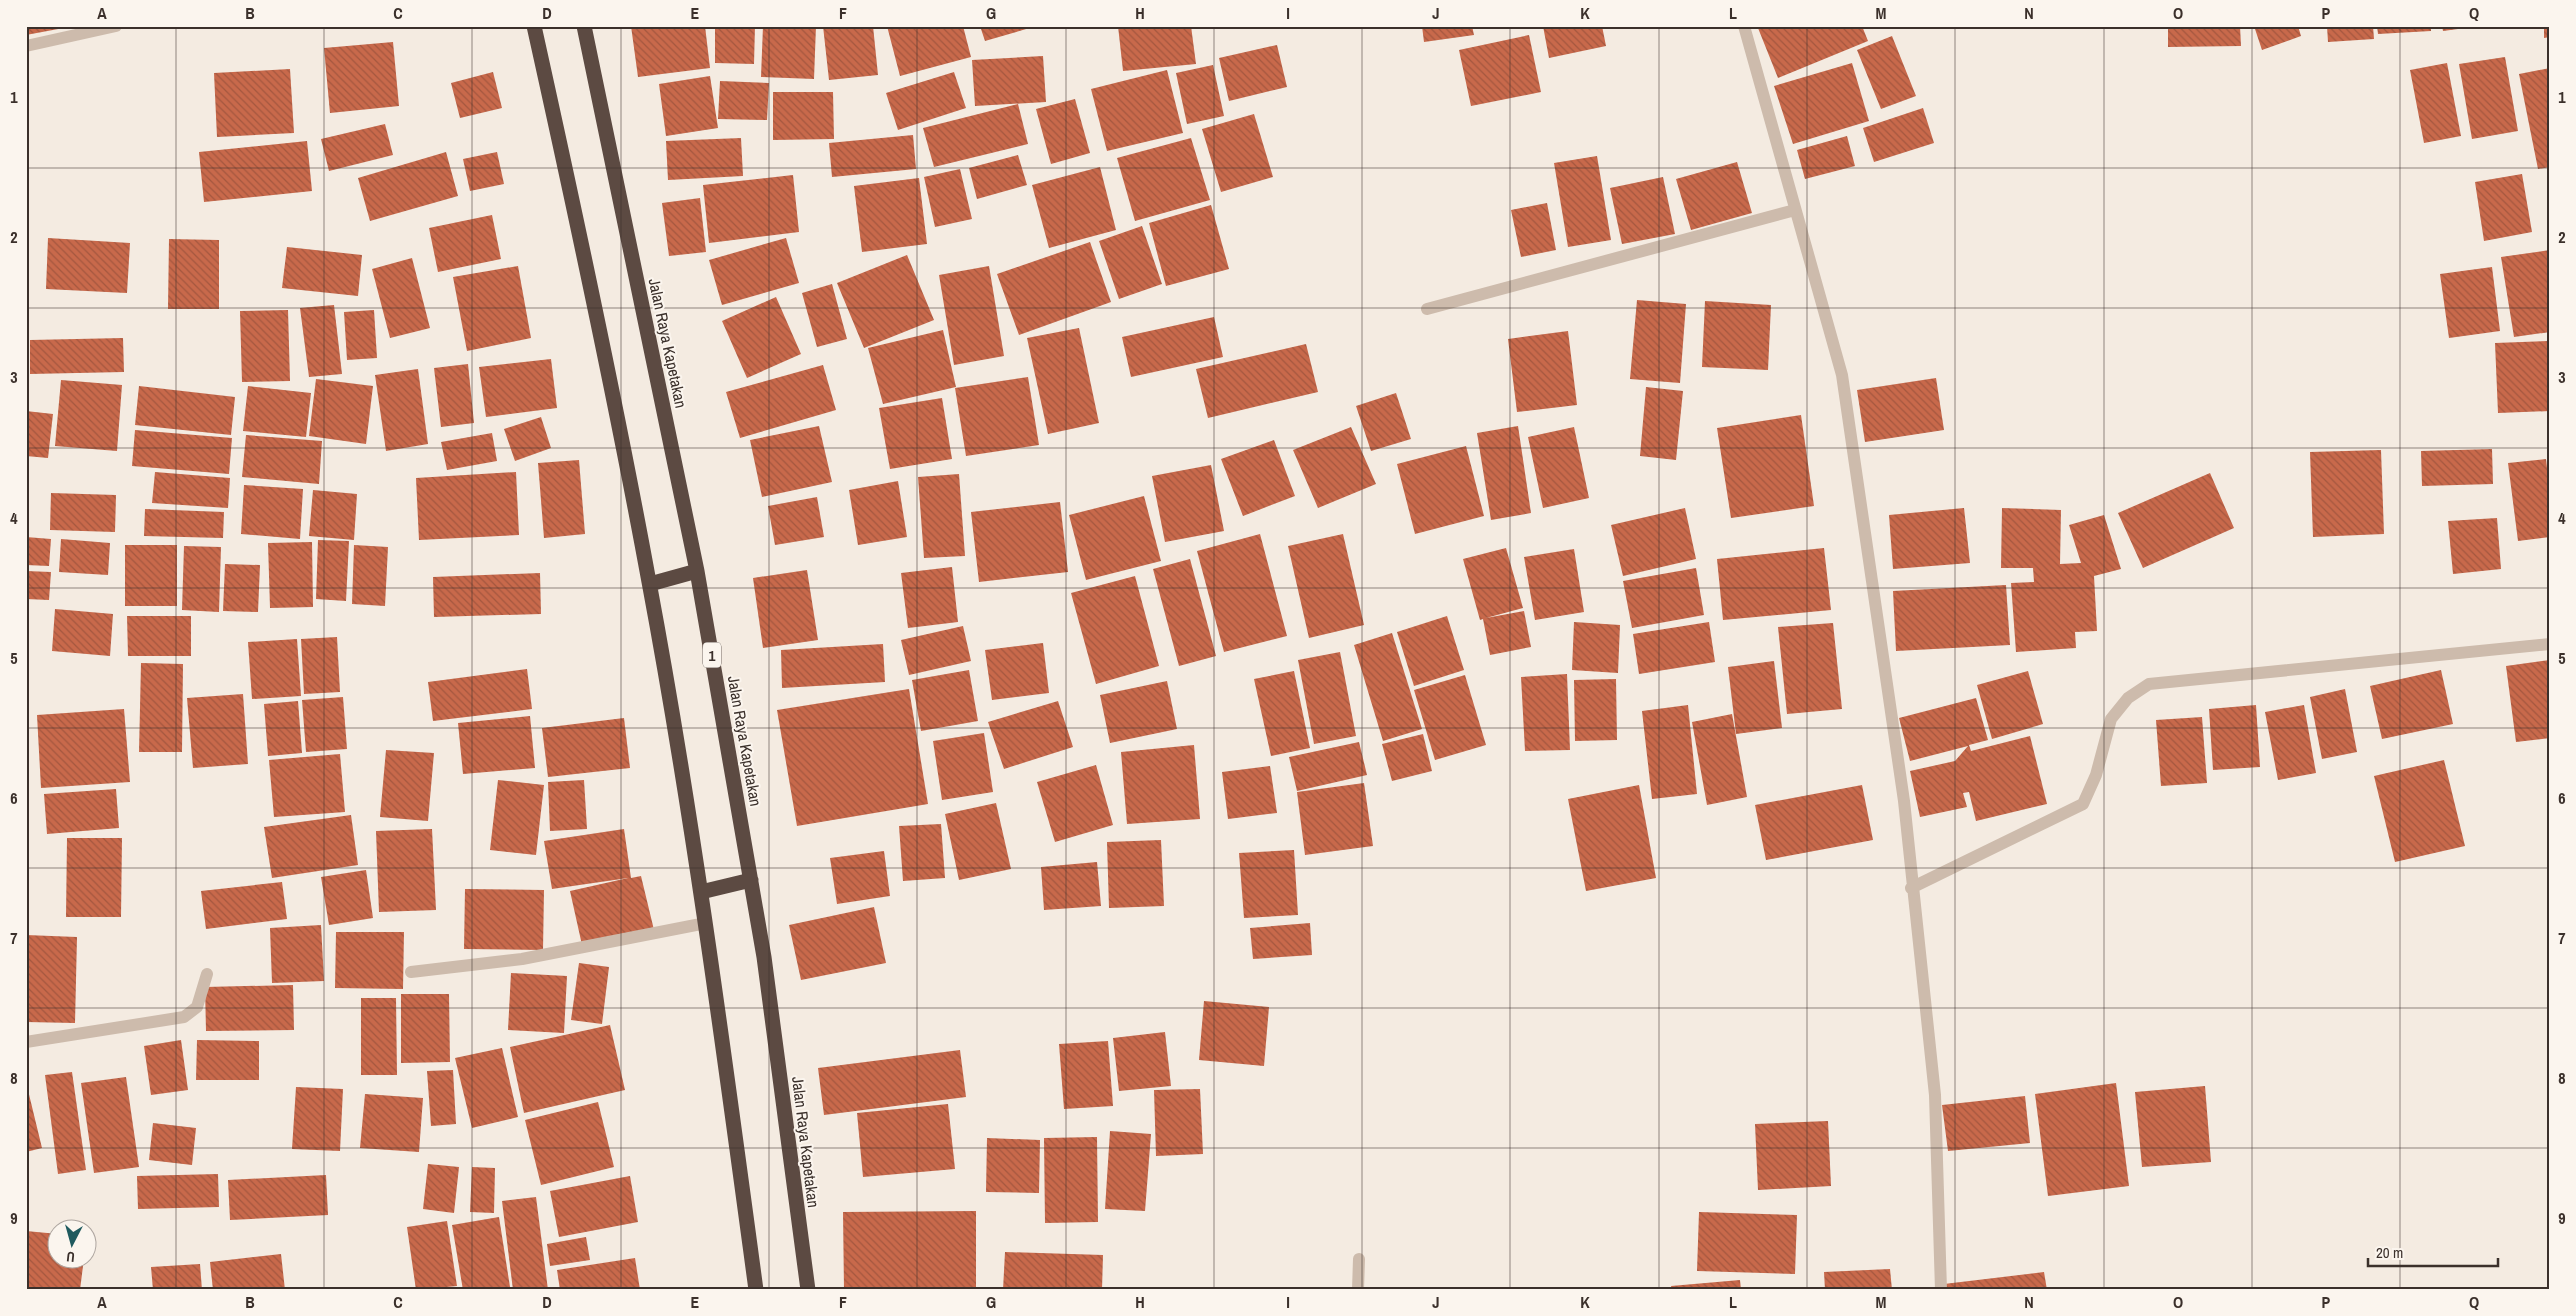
<svg xmlns="http://www.w3.org/2000/svg" width="2576" height="1316" font-family="'Archivo Narrow',sans-serif">
<defs>
<pattern id="building-back-hatch" width="6" height="6" patternUnits="userSpaceOnUse" patternTransform="scale(1.25)"><rect width="6" height="6" fill="#c8694b"/><path d="M-1 5l2 2M0 0l6 6M5-1l2 2" fill="none" stroke="#a4573f"/></pattern>
</defs>
<rect width="100%" height="100%" fill="#f4ebe1"/>
<path fill="url(#building-back-hatch)" d="M26 26H69V27L26 35Z
M631 26H705L710 68 638 77Z
M715 26H755L754 64 715 63Z
M763 26H816L814 79 761 77Z
M823 26H873L878 75 829 80Z
M887 26H963L971 57 900 76Z
M980 26H1033V27L985 41Z
M1118 26H1191L1196 64 1123 71Z
M1422 26H1472L1474 35 1424 42Z
M1543 26H1602L1606 46 1549 58Z
M1763 26H1862L1868 41 1778 78 1758 28Z
M2168 26H2240L2241 46 2168 47Z
M2254 26H2298L2301 36 2262 50Z
M2327 26H2373L2374 39 2328 42Z
M2377 26H2431V31L2378 34Z
M2442 26H2472L2473 27 2443 31Z
M2544 26H2550V37L2544 38Z
M1529 35 1541 92 1471 106 1459 50Z
M1892 36 1916 96 1881 109 1857 50Z
M393 42 399 106 330 113 324 48Z
M1277 45 1287 87 1229 101 1219 58Z
M1043 56 1046 102 975 106 972 60Z
M2505 57 2518 131 2472 139 2459 64Z
M1852 63 1869 121 1793 144 1774 86Z
M2447 63 2461 136 2424 143 2410 70Z
M1213 65 1224 116 1187 124 1176 73Z
M2550 68V167L2538 169 2519 74Z
M290 69 294 133 217 137 214 73Z
M1167 70 1183 133 1107 151 1091 89Z
M493 72 502 108 460 118 451 83Z
M954 72 966 108 898 130 886 93Z
M710 76 718 128 666 136 659 84Z
M720 81 769 83 767 120 718 119Z
M773 92H833L834 139 773 140Z
M1075 99 1090 153 1051 164 1036 109Z
M1018 104 1028 144 934 167 923 128Z
M1923 108 1934 143 1874 162 1863 128Z
M1254 114 1273 177 1221 192 1202 129Z
M385 124 393 155 329 171 321 139Z
M913 135 916 169 832 177 829 143Z
M1847 136 1855 166 1805 179 1797 150Z
M741 138 743 176 668 180 666 141Z
M1191 138 1210 200 1135 221 1117 158Z
M307 141 312 191 204 202 199 152Z
M446 152 458 196 370 221 358 178Z
M497 152 504 184 470 191 463 159Z
M1018 155 1027 185 977 199 969 168Z
M1597 156 1611 240 1568 247 1554 163Z
M1737 162 1752 213 1691 230 1676 179Z
M1100 167 1116 230 1049 248 1032 185Z
M960 169 972 219 935 227 924 177Z
M2522 174 2532 232 2484 241 2475 182Z
M793 175 799 232 709 243 703 185Z
M1663 177 1675 234 1622 244 1610 188Z
M919 178 927 244 862 252 854 186Z
M700 198 706 252 669 256 662 203Z
M1547 203 1556 250 1521 257 1511 210Z
M1211 205 1229 269 1166 286 1149 223Z
M492 215 501 259 438 272 429 228Z
M1142 226 1162 284 1119 299 1099 241Z
M48 238 130 243 127 293 46 289Z
M786 238 799 283 722 305 709 260Z
M169 239 219 240V309H168Z
M1090 242 1111 302 1019 335 997 274Z
M287 247 362 255 358 296 282 288Z
M2550 250V332L2514 337 2501 257Z
M907 255 934 320 864 348 837 283Z
M412 258 430 328 390 338 372 269Z
M518 266 531 338 467 351 453 277Z
M989 266 1004 356 954 365 939 275Z
M2492 267 2500 331 2449 338 2440 274Z
M832 284 847 339 817 347 802 293Z
M776 297 801 354 747 378 722 321Z
M1637 300 1686 304 1680 383 1630 379Z
M1705 301 1771 305 1768 370 1702 367Z
M334 305 342 374 309 377 300 308Z
M288 310 290 381 242 382 240 311Z
M374 310 377 358 347 360 344 312Z
M1214 317 1223 357 1131 377 1122 337Z
M1079 328 1099 423 1048 434 1027 338Z
M943 330 956 387 883 404 868 348Z
M1568 331 1577 405 1517 412 1508 339Z
M123 338 124 372 30 374V340Z
M2550 341V411L2498 413 2495 343Z
M1306 344 1318 392 1208 418 1196 369Z
M551 359 557 408 486 417 479 367Z
M468 364 474 423 441 427 434 368Z
M823 365 836 410 740 438 726 392Z
M418 369 428 444 386 451 375 375Z
M1028 377 1039 445 966 456 955 388Z
M1936 378 1944 430 1865 442 1857 390Z
M316 379 373 386 366 444 309 436Z
M61 380 122 385 117 451 55 446Z
M139 386 235 397 231 435 135 425Z
M248 386 311 393 306 437 243 431Z
M1646 387 1683 391 1676 460 1640 456Z
M1396 393 1411 439 1371 451 1356 406Z
M942 398 952 459 890 469 879 408Z
M26 411 53 414 48 458 26 456Z
M1801 415 1814 506 1731 518 1717 428Z
M541 417 551 448 515 461 504 429Z
M819 426 832 482 762 497 750 440Z
M1518 426 1531 513 1491 520 1477 433Z
M1351 427 1376 484 1318 508 1293 450Z
M1574 427 1589 498 1543 508 1528 437Z
M135 430 232 438 229 474 132 466Z
M492 433 497 461 447 470 441 442Z
M246 435 322 441 319 484 242 477Z
M1274 440 1295 496 1243 516 1221 459Z
M1466 446 1484 516 1415 534 1397 464Z
M2492 449 2493 484 2422 486 2421 451Z
M2381 450 2384 534 2313 537 2310 452Z
M2546 459 2550 494V537L2518 541 2508 463Z
M579 460 585 534 544 538 538 463Z
M1211 465 1224 531 1165 542 1152 476Z
M155 472 230 478 228 508 152 503Z
M516 472 519 535 419 540 416 478Z
M2210 473 2234 528 2143 568 2118 513Z
M959 474 965 556 924 558 918 477Z
M898 481 907 537 858 545 849 490Z
M244 485 303 489 300 539 241 534Z
M313 490 357 494 354 540 309 536Z
M51 493 116 495 115 532 50 530Z
M1144 496 1161 561 1086 580 1069 515Z
M817 497 824 537 775 545 768 506Z
M1060 502 1068 572 979 582 971 512Z
M1685 508 1696 559 1623 576 1611 525Z
M1964 508 1970 563 1893 569 1889 515Z
M2002 508 2061 510 2060 564 2081 563 2069 525 2104 515 2121 569 2094 576 2097 631 2075 632 2076 648 2016 652 2011 583 2034 582 2033 568H2001Z
M145 509 224 512 223 538 144 536Z
M2497 518 2501 569 2453 574 2448 521Z
M1260 534 1287 636 1224 652 1197 551Z
M1343 534 1364 625 1309 638 1288 546Z
M26 537 51 539 49 566 26 565Z
M61 539 110 543 108 575 59 572Z
M318 540 349 541 346 601 316 599Z
M312 542 313 607 270 608 268 543Z
M125 545H177V606H125Z
M354 545 388 547 385 606 352 604Z
M184 546 221 547 219 612 182 610Z
M1506 548 1523 608 1486 618 1524 611 1531 647 1490 655 1483 619 1480 620 1463 559Z
M1824 548 1831 610 1723 620 1717 559Z
M1574 549 1584 612 1535 620 1524 557Z
M1190 559 1216 656 1179 666 1153 569Z
M225 564 260 565 258 612 223 611Z
M952 567 958 622 908 628 901 573Z
M1696 568 1704 615 1632 628 1623 581Z
M807 570 818 640 763 648 753 578Z
M26 571 51 572 49 600 26 599Z
M540 573 541 614 434 617 433 577Z
M1135 576 1159 666 1096 684 1071 593Z
M2006 585 2010 645 1896 651 1893 591Z
M55 609 113 614 110 656 52 651Z
M127 616H191V656H128Z
M1447 616 1464 670 1414 686 1397 632Z
M1574 622 1620 625 1618 673 1572 670Z
M1709 622 1715 662 1639 674 1633 634Z
M1833 623 1842 709 1787 714 1778 627Z
M963 626 971 661 909 675 901 640Z
M1392 633 1422 729 1383 741 1354 645Z
M337 637 340 692 304 694 301 639Z
M297 639 301 696 252 699 248 642Z
M1043 643 1049 693 992 700 985 650Z
M883 644 885 682 782 688 781 650Z
M1340 652 1356 736 1314 744 1298 660Z
M2550 660V738L2516 742 2506 666Z
M1774 661 1782 728 1736 734 1728 667Z
M141 663 183 664 182 752H139Z
M527 669 532 709 433 721 428 682Z
M969 670 978 721 921 731 912 680Z
M2441 670 2453 724 2382 739 2370 686Z
M1294 671 1310 748 1271 756 1254 679Z
M2028 671 2043 724 1992 739 1977 685Z
M1567 674 1570 750 1525 751 1521 677Z
M1465 675 1486 745 1435 760 1414 690Z
M1616 679 1617 740 1575 741 1574 680Z
M1167 681 1177 729 1110 743 1100 695Z
M909 689 928 804 797 826 777 710Z
M2345 689 2357 752 2322 759 2310 697Z
M243 694 248 764 193 768 187 698Z
M343 697 347 749 306 752 302 700Z
M1976 698 1988 740 1969 745 1971 751 2030 736 2047 804 1976 821 1969 792 1963 793 1967 807 1920 817 1910 771 1955 761 1968 746 1910 761 1899 718Z
M298 701 302 753 268 756 264 704Z
M1058 701 1073 747 1004 769 988 722Z
M1688 705 1697 794 1652 799 1642 711Z
M2256 705 2260 767 2213 770 2209 709Z
M2304 705 2316 773 2278 780 2265 712Z
M124 709 130 782 41 788 37 715Z
M1732 714 1747 797 1707 805 1692 722Z
M530 716 535 768 463 774 458 723Z
M2202 717 2207 783 2161 786 2156 720Z
M624 718 630 768 548 777 542 728Z
M984 733 993 792 942 800 933 741Z
M1423 734 1432 771 1392 781 1382 744Z
M1359 742 1367 775 1297 791 1289 757Z
M1194 745 1200 819 1127 824 1121 752Z
M386 750 434 753 428 821 380 817Z
M340 754 345 812 274 817 269 760Z
M2444 760 2465 846 2395 862 2374 776Z
M1096 765 1113 825 1055 842 1037 782Z
M1270 766 1277 813 1228 819 1222 772Z
M498 780 544 785 536 855 490 850Z
M584 780 587 829 550 831 548 782Z
M1364 783 1373 846 1305 855 1297 792Z
M1639 785 1656 878 1586 891 1568 799Z
M1862 785 1873 840 1766 860 1755 805Z
M116 789 119 828 47 834 44 794Z
M996 803 1011 869 959 880 945 814Z
M351 815 358 865 272 878 264 827Z
M941 824 945 878 903 881 899 826Z
M432 829 436 910 379 912 376 831Z
M624 829 631 878 641 876 654 930 582 945 570 891 628 878 552 889 544 841Z
M67 838H122L121 917H66Z
M1161 840 1164 906 1109 908 1107 842Z
M1294 850 1298 915 1244 918 1239 853Z
M884 851 890 896 837 904 830 858Z
M1097 862 1101 906 1044 910 1041 867Z
M366 870 373 918 329 925 321 877Z
M282 882 287 919 206 929 201 891Z
M465 889 544 890 543 950 464 949Z
M874 907 886 963 801 980 789 925Z
M1310 923 1312 955 1253 959 1250 928Z
M321 925 324 981 272 983 270 928Z
M336 932H404L403 989 335 988Z
M26 935 77 937 75 1023 26 1022Z
M579 963 609 967 602 1024 571 1020Z
M511 973 567 976 564 1033 508 1030Z
M293 985 294 1030 206 1031 205 987Z
M401 994H449L450 1062 401 1063Z
M361 998H396L397 1075H361Z
M1204 1001 1269 1007 1264 1066 1199 1060Z
M610 1025 625 1090 524 1113 510 1047Z
M1165 1032 1171 1086 1119 1091 1113 1038Z
M181 1040 188 1090 151 1095 144 1046Z
M197 1040 259 1041V1080H196Z
M1108 1041 1113 1106 1064 1109 1059 1044Z
M502 1048 518 1117 472 1128 455 1058Z
M960 1050 966 1097 824 1115 818 1068Z
M453 1070 456 1124 431 1126 427 1071Z
M72 1072 86 1170 58 1174 45 1075Z
M126 1077 139 1167 94 1173 81 1083Z
M26 1082 42 1148 26 1152Z
M2116 1083 2129 1186 2048 1196 2035 1094Z
M2205 1086 2211 1162 2142 1167 2135 1092Z
M296 1087 343 1089 340 1151 292 1149Z
M1200 1089 1203 1154 1156 1156 1154 1090Z
M365 1094 423 1098 419 1152 360 1148Z
M2025 1096 2030 1143 1948 1151 1942 1105Z
M598 1102 614 1167 541 1185 525 1120Z
M948 1104 955 1169 863 1177 857 1113Z
M1828 1121 1831 1186 1758 1190 1755 1124Z
M153 1123 196 1128 192 1165 149 1160Z
M1110 1131 1151 1134 1145 1211 1105 1209Z
M1097 1137 1098 1222 1045 1223 1044 1138Z
M987 1138 1040 1140 1039 1193 986 1192Z
M428 1164 459 1167 454 1213 423 1209Z
M472 1167 495 1168 494 1213 470 1212Z
M218 1174 219 1207 138 1209 137 1176Z
M326 1175 328 1215 230 1220 228 1180Z
M630 1176 638 1222 559 1237 550 1191Z
M536 1197 548 1290H513L502 1201Z
M976 1211V1290H844L843 1212Z
M1699 1212 1797 1215 1795 1274 1697 1271Z
M499 1217 510 1287 463 1290 452 1225Z
M447 1221 457 1286 416 1290 407 1227Z
M26 1231 58 1234V1258H84L80 1290H26Z
M586 1237 590 1260 550 1266 547 1244Z
M1005 1252 1103 1255 1102 1290H1003Z
M281 1254 285 1290H213L210 1262Z
M635 1258 640 1290H560L557 1270Z
M200 1264 202 1290H153L151 1267Z
M1890 1269 1892 1290H1825L1824 1272Z
M2044 1272 2047 1290H1944V1284Z
M1740 1280 1741 1290H1672L1671 1286Z"/>
<g fill="none" stroke-linecap="round" stroke-linejoin="round">
<path stroke="#cdbbac" stroke-width="12" d="M1744 26 1842 375 1904 801 1935 1095 1941 1290
M26 46 116 26
M1427 309 1795 210
M1911 888 2083 804 2096 775 2111 719 2128 698 2149 684 2550 644
M411 972 522 959 706 923
M26 1042 184 1017 197 1007 207 974
M1358 1290 1359 1259"/>
<path stroke="#5c4a42" stroke-width="15" d="M534 26C575 211 615 396 649 582 693 817 724 1053 756 1290
M584 26 697 571 764 957 808 1290
M650 584 697 571
M701 892 751 880"/>
</g>
<path fill="none" stroke="#3b302b" stroke-width="1" stroke-opacity="0.55" d="M176 26V1290M324 26V1290M472 26V1290M621 26V1290M769 26V1290M917 26V1290M1066 26V1290M1214 26V1290M1362 26V1290M1510 26V1290M1659 26V1290M1807 26V1290M1955 26V1290M2104 26V1290M2252 26V1290M2400 26V1290M26 168H2550M26 308H2550M26 448H2550M26 588H2550M26 728H2550M26 868H2550M26 1008H2550M26 1148H2550"/>
<g text-anchor="middle" dominant-baseline="central" stroke-width="4" stroke-linejoin="round" paint-order="stroke">
<rect fill="#fbf5ee" stroke="#756b66" stroke-width="1" x="703" y="642.5" width="18" height="25" rx="4"/>
<g font-size="15" font-weight="bold" fill="#3b302b">
<text x="712" y="655">1</text>
</g>
<g font-size="16" fill="#3b302b" stroke="#fbf5ee">
<text transform="translate(668 343) rotate(78)">Jalan Raya Kapetakan</text>
<text transform="translate(745 741) rotate(80)">Jalan Raya Kapetakan</text>
<text transform="translate(806 1142) rotate(83)">Jalan Raya Kapetakan</text>
</g>
</g>
<rect width="2576" height="1316" fill="none" stroke="#fbf5ee" stroke-width="55"/>
<g transform="translate(72 1244) rotate(186)"><circle r="24" fill="#fbf5ee" stroke="#aea6a0"/>
<path d="M0-4L9 19L0 12L-9 19Z" fill="#1f5a5e"/>
<text y="-8" font-size="14" font-weight="bold" text-anchor="middle" fill="#3b302b">U</text>
</g>
<path d="M2368 1258v8h130v-8" fill="none" stroke="#3b302b" stroke-width="2.5"/>
<text x="2376" y="1258" font-size="15" fill="#3b302b" stroke="#fbf5ee" stroke-width="4" paint-order="stroke">20 m</text>
<rect x="28" y="28" width="2520" height="1260" fill="none" stroke="#3b302b" stroke-width="2"/>
<g font-size="16" text-anchor="middle" font-weight="bold" fill="#3b302b">
<text x="102" y="19">A</text>
<text x="250" y="19">B</text>
<text x="398" y="19">C</text>
<text x="547" y="19">D</text>
<text x="695" y="19">E</text>
<text x="843" y="19">F</text>
<text x="991" y="19">G</text>
<text x="1140" y="19">H</text>
<text x="1288" y="19">I</text>
<text x="1436" y="19">J</text>
<text x="1585" y="19">K</text>
<text x="1733" y="19">L</text>
<text x="1881" y="19">M</text>
<text x="2029" y="19">N</text>
<text x="2178" y="19">O</text>
<text x="2326" y="19">P</text>
<text x="2474" y="19">Q</text>
<text x="14" y="103">1</text>
<text x="2562" y="103">1</text>
<text x="14" y="243">2</text>
<text x="2562" y="243">2</text>
<text x="14" y="383">3</text>
<text x="2562" y="383">3</text>
<text x="14" y="524">4</text>
<text x="2562" y="524">4</text>
<text x="14" y="664">5</text>
<text x="2562" y="664">5</text>
<text x="14" y="804">6</text>
<text x="2562" y="804">6</text>
<text x="14" y="944">7</text>
<text x="2562" y="944">7</text>
<text x="14" y="1084">8</text>
<text x="2562" y="1084">8</text>
<text x="14" y="1224">9</text>
<text x="2562" y="1224">9</text>
<text x="102" y="1308">A</text>
<text x="250" y="1308">B</text>
<text x="398" y="1308">C</text>
<text x="547" y="1308">D</text>
<text x="695" y="1308">E</text>
<text x="843" y="1308">F</text>
<text x="991" y="1308">G</text>
<text x="1140" y="1308">H</text>
<text x="1288" y="1308">I</text>
<text x="1436" y="1308">J</text>
<text x="1585" y="1308">K</text>
<text x="1733" y="1308">L</text>
<text x="1881" y="1308">M</text>
<text x="2029" y="1308">N</text>
<text x="2178" y="1308">O</text>
<text x="2326" y="1308">P</text>
<text x="2474" y="1308">Q</text>
</g>
</svg>
